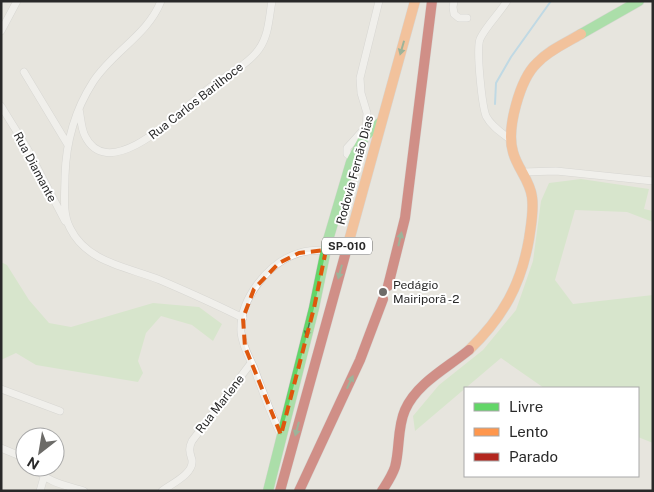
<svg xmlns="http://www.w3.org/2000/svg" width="654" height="492" font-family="'Public Sans',sans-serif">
<rect width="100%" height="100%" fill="#e7e5de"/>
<path fill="#c4e4b6" d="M581 179 649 189 644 209 653 211V222L627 212 575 210 555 280 573 304 653 295V443L638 437V388H544L501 358 415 431 413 416 439 385 483 350 516 310 533 261 541 201 549 183Z
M1 262 7 265 29 300 49 323 71 327 153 303 199 307 222 324 213 341 192 325 161 316 146 333 138 361 143 373 138 382 36 365 16 353 1 360Z"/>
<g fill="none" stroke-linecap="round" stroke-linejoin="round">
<path stroke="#90caea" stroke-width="2" d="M495 104 496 83 511 57 551 1"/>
<g stroke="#c4c4c4" stroke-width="8">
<path id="street" d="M161 1C148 35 112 52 93 82 75 110 66 142 65 176 65 193 62 213 70 228 87 263 128 267 160 280 188 292 215 304 243 318
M454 1 453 7 454 14 459 18H467
M507 1C499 14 486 26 480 39 476 50 482 105 486 116 491 126 502 133 511 140
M1 31 17 1
M24 72 68 145
M1 106 27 148 65 221
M79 109C81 118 81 128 85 136 110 187 186 106 208 89 223 77 248 65 259 49 269 35 269 17 272 1
M353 158 347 154V148L366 127 367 113 361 93 360 78 379 1
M523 172 556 171 653 181
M1 389 60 411
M280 433C270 412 262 390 254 368 249 357 242 345 241 332 239 299 269 262 299 253 308 250 317 250 326 250
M1 448 25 458
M35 467C47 483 65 485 84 491
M40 491 44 477
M162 491C171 484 194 474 192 460 190 453 188 449 192 441L251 363"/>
</g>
<g stroke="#c4c4c4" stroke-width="11">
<path id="fast" d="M581 34 639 1
M268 491 314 308 328 240 351 162 365 136 381 122"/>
</g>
<g stroke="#c4c4c4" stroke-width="11">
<path id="slow" d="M347 248 415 1
M469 350C503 317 521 285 529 239 531 225 534 211 532 197 530 180 517 168 513 152 506 129 520 79 537 63 549 50 566 43 581 34"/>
</g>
<g stroke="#c4c4c4" stroke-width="11">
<path id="jam" d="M388 286 405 218 432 1
M280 491 347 248
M299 491 360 360 383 299
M382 491C387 483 392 476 395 467 400 449 397 428 405 410 417 383 447 368 469 350"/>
</g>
<use href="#street" stroke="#fbfbfa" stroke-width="7"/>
<use href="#fast" stroke="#63d668" stroke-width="10"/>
<use href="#slow" stroke="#ff974d" stroke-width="10"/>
<use href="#jam" stroke="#b3261e" stroke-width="10"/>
</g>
<defs><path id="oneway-solid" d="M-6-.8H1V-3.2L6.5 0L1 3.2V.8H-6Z" transform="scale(1.25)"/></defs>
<g fill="#437745">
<use href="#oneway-solid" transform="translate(402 48) rotate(106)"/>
<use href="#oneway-solid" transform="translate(400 239) rotate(-77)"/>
<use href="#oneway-solid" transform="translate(340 272) rotate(105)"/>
<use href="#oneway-solid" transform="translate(308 330) rotate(104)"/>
<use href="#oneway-solid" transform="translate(350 382) rotate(-65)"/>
<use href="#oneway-solid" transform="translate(297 429) rotate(105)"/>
</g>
<path d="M0 0H654V492H0ZM326 250 314 308 281 435 245 347 243 318 254 289 279 263 299 253Z" fill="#e7e5de" fill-opacity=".55" fill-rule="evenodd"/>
<path fill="none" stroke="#de570d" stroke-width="4" stroke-dasharray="10 6" stroke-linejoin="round" d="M326 250 314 308 281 435 245 347 243 318 254 289 279 263 299 253Z"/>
<circle fill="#6c6b68" stroke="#fff" stroke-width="2" cx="383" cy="292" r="5"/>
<g text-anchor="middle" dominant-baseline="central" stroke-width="4" stroke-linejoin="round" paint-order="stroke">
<rect fill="#fff" stroke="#696969" stroke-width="1" x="322" y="237.5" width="50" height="17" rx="4"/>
<g font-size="11" font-weight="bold" fill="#292929">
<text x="347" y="246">SP-010</text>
</g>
<g font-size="12" fill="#292929" stroke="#fff">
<text transform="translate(196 101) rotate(-38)">Rua Carlos Barilhoce</text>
<text transform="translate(35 167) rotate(62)">Rua Diamante</text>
<text transform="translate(355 170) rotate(-75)">Rodovia Fernão Dias</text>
<text transform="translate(220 404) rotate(-52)">Rua Marlene</text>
</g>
<g font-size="12" fill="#292929" stroke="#fff" text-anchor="start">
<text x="393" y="285">Pedágio<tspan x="393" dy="14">Mairiporã -2</tspan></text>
</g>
</g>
<rect width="654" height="492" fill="none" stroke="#292929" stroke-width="5"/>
<rect x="464" y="387" width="175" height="90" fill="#ffffff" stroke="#a9a9a9"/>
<rect x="474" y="403" width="25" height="8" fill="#63d668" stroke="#a9a9a9"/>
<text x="509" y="412" font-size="15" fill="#292929">Livre</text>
<rect x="474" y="428" width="25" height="8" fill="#ff974d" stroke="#a9a9a9"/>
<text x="509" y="437" font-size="15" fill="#292929">Lento</text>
<rect x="474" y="453" width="25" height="8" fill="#b3261e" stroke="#a9a9a9"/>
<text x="509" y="462" font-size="15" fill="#292929">Parado</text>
<g transform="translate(40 452) rotate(211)"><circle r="24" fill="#ffffff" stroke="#a9a9a9"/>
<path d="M0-4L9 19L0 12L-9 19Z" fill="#6c6b68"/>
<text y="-8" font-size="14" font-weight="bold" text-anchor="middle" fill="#292929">N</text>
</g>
</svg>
